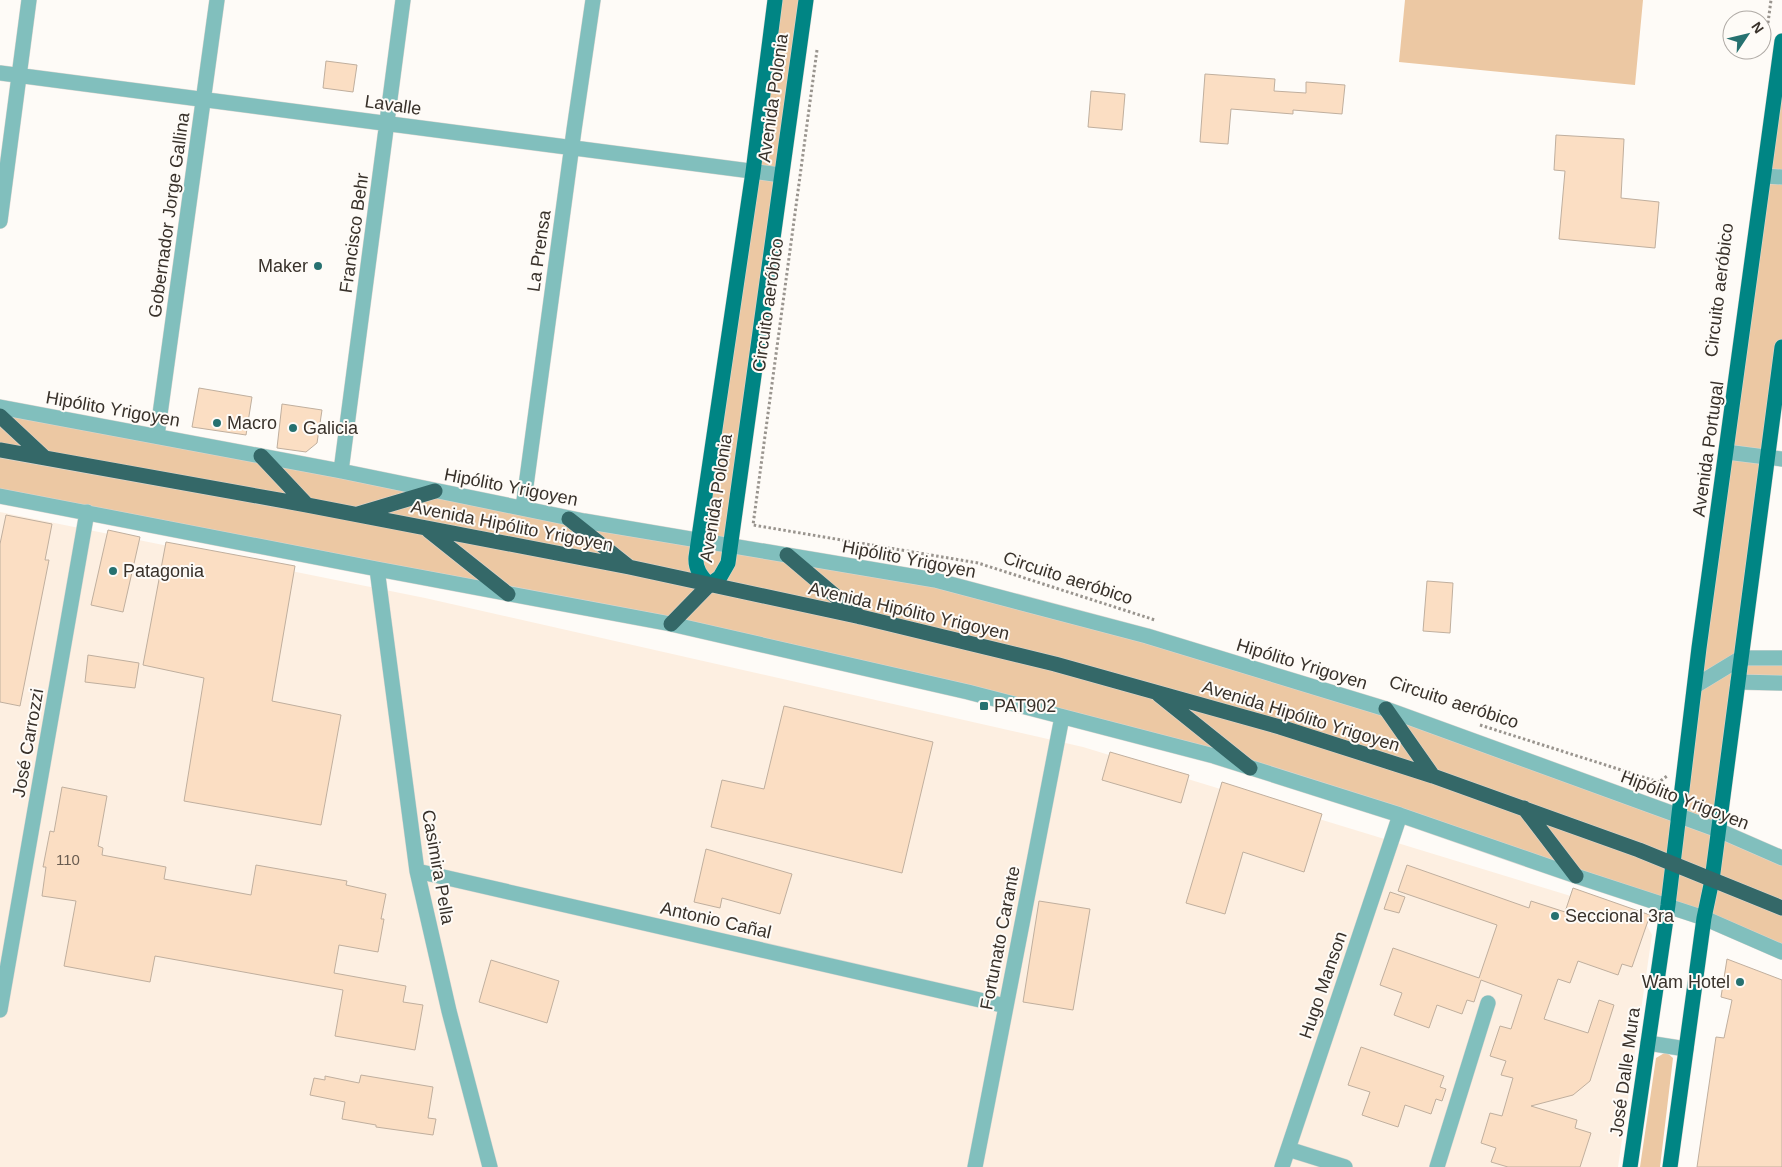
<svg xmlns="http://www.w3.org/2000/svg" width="1782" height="1167" font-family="Helvetica,sans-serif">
<rect width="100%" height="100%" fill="#fefbf7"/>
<path fill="#fdefe1" d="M0 512 425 598 1083 747 1643 918 1652 935 1618 1167H0Z"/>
<path fill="#ecc8a3" d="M775 0H806L730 546 935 580 1386 709 1680 817 1782 41V347L1741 657 1782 658V683L1738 682 1718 830 1782 858V952L1250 768 671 624 0 496V407L699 541Z
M1405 0H1643L1635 85 1399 62Z
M1666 1052 1673 1058 1660 1167H1640L1656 1058Z"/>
<path fill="#fbdec3" stroke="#c0af9e" d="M326 61 357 65 353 92 323 88Z
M1205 74 1275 79 1274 91 1306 93V82L1345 85 1342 114 1293 110V114L1231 109 1228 144 1200 142Z
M1091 91 1125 94 1122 130 1088 127Z
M1556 135 1624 139 1621 198 1659 202 1655 248 1559 239 1565 171 1554 170Z
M199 388 252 397 246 435 192 427Z
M282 404 322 410 317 443 306 452 277 448Z
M6 515 52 524 45 560H49L20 706 0 702V544Z
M108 530 140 537 123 612 91 605Z
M166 542 295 566 272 701 341 715 321 825 184 801 204 678 143 665Z
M1427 581 1453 583 1450 633 1423 631Z
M88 655 139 663 135 688 85 682Z
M784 706 933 742 902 873 711 827 722 780 764 789Z
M1110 752 1189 775 1181 803 1102 780Z
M1222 782 1322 814 1304 872 1243 852 1225 914 1186 903Z
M62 787 107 796 98 846 103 848 102 855 166 867 164 879 251 895 256 865 347 881 346 885 386 894 381 919H384L378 952 339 945 334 973 406 986 403 1002 423 1005 415 1050 335 1036 343 990 155 956 150 982 64 966 76 901 42 896 46 867H43L50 831 54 832Z
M706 849 792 874 780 914 722 898 720 908 694 902Z
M1407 865 1529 908 1531 901 1565 912 1573 888 1650 915 1632 967 1622 964 1618 975 1578 961 1570 983 1558 979 1544 1019 1588 1033 1599 1000 1614 1005 1590 1081 1573 1095 1531 1106 1577 1120 1575 1128 1591 1133 1580 1167H1508L1491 1162 1496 1148 1481 1143 1490 1113 1502 1116 1513 1078 1501 1075 1506 1061 1490 1056 1500 1026 1511 1029 1522 995 1481 980 1474 1002 1467 1000 1462 1014 1437 1005 1429 1028 1394 1015 1402 993 1380 985 1393 948 1479 978 1497 925 1398 891Z
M1390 892 1405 897 1399 913 1384 909Z
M1039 901 1090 909 1073 1010 1023 1002Z
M1727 959 1782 980V1167H1697L1716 1037 1724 1038 1732 1000 1721 997Z
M491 960 559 981 547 1023 479 1002Z
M1361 1047 1444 1076 1440 1087 1446 1089 1442 1101 1436 1099 1431 1114 1405 1105 1398 1127 1362 1115 1370 1092 1348 1085Z
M361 1075 433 1087 428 1118 436 1119 433 1135 376 1127V1125L342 1119 345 1102 310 1095 314 1078 325 1080V1076L359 1083Z"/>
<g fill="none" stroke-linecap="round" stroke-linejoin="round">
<g stroke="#dad7d2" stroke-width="16">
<path id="minor" d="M0 73 781 175
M1764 176 1782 177
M0 221 29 0
M0 407 341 471 584 521 935 580 1147 636 1386 709 1718 830 1782 858
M157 436 217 0
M1726 452 1782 459
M341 471 403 0
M0 496 377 569 671 624 968 692 1214 756 1400 815 1576 876 1704 918 1782 952
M523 508 574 130 593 0
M377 569 417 871 449 1011 490 1167
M1738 682 1782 683
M1695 686 1741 658H1782
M417 871 1006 1006
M0 1010 87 512
M1648 1043 1686 1049
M1288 1149 1345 1167
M975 1167 1062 717
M1282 1167 1400 815
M1437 1167 1488 1003"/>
</g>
<g stroke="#dad7d2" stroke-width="16">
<path id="major" d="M775 0 753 172 696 557C695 569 701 576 709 585L720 577 728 563 806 0
M1630 1167 1668 905 1699 648 1782 41
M1670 1167 1704 918 1712 880 1782 347"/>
</g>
<g stroke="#dad7d2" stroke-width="16">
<path id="highway" d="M0 416 45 458
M0 450 307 505 629 567 861 617 1055 664 1280 727 1433 776 1639 850 1782 908
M261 456 307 505
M358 514 435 491
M569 519 628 566
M429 531 508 594
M787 555 860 617
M671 624 709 585
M1159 695 1250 768
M1386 709 1433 776
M1524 808 1576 876"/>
</g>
<path stroke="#99948e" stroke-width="3" stroke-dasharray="2.5 2.5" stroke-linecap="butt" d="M1766 38 1771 0
M817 50 753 525 978 563 1155 620
M1480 725 1659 782 1667 776"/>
<use href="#minor" stroke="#81bfbd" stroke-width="15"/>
<use href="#major" stroke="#008584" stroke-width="15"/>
<use href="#highway" stroke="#346868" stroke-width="15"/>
</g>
<g fill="#267170" stroke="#fefbf7" stroke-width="2">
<circle cx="318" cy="266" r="5"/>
<circle cx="217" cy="423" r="5"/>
<circle cx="293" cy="428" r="5"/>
<circle cx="113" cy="571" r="5"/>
<rect x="979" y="701" width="10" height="10" rx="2.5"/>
<circle cx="1555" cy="916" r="5"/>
<circle cx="1740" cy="982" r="5"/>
</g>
<g text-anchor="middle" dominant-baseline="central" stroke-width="4" stroke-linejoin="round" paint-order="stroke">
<g font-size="15" fill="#695c50">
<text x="68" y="859">110</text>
</g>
<g font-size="18" fill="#38312a" stroke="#fefbf7">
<text transform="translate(773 98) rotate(-82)">Avenida Polonia</text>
<text transform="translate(393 105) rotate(8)">Lavalle</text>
<text transform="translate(169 215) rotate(-82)">Gobernador Jorge Gallina</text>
<text transform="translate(354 233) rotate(-82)">Francisco Behr</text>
<text transform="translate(539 251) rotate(-82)">La Prensa</text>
<text transform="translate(1719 290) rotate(-83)">Circuito aeróbico</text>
<text transform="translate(768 305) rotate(-82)">Circuito aeróbico</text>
<text transform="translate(113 409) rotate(10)">Hipólito Yrigoyen</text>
<text transform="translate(1708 449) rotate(-82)">Avenida Portugal</text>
<text transform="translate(511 487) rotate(11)">Hipólito Yrigoyen</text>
<text transform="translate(716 498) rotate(-81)">Avenida Polonia</text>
<text transform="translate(512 526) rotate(11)">Avenida Hipólito Yrigoyen</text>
<text transform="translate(909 559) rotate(11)">Hipólito Yrigoyen</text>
<text transform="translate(1068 578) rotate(18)">Circuito aeróbico</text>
<text transform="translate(909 611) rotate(13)">Avenida Hipólito Yrigoyen</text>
<text transform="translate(1302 664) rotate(17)">Hipólito Yrigoyen</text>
<text transform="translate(1454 702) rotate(18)">Circuito aeróbico</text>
<text transform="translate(1301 716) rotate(17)">Avenida Hipólito Yrigoyen</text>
<text transform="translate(28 743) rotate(-80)">José Carrozzi</text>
<text transform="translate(1685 800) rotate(21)">Hipólito Yrigoyen</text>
<text transform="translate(438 867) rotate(80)">Casimira Pella</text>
<text transform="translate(716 920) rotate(13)">Antonio Cañal</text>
<text transform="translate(1000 938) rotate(-79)">Fortunato Carante</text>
<text transform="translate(1323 985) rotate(-71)">Hugo Manson</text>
<text transform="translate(1625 1072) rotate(-82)">José Dalle Mura</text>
</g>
<g font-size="18" fill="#38312a" stroke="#fefbf7" text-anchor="start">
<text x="308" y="266" text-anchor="end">Maker</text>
<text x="227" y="423">Macro</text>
<text x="303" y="428">Galicia</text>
<text x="123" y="571">Patagonia</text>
<text x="994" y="706">PAT902</text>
<text x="1565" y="916">Seccional 3ra</text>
<text x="1730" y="982" text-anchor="end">Wam Hotel</text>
</g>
</g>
<g transform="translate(1747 35) rotate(55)"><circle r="24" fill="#fefbf7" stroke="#afaaa5"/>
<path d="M0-4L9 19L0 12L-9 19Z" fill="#267170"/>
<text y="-8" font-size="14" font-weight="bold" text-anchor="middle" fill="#38312a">N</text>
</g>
</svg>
